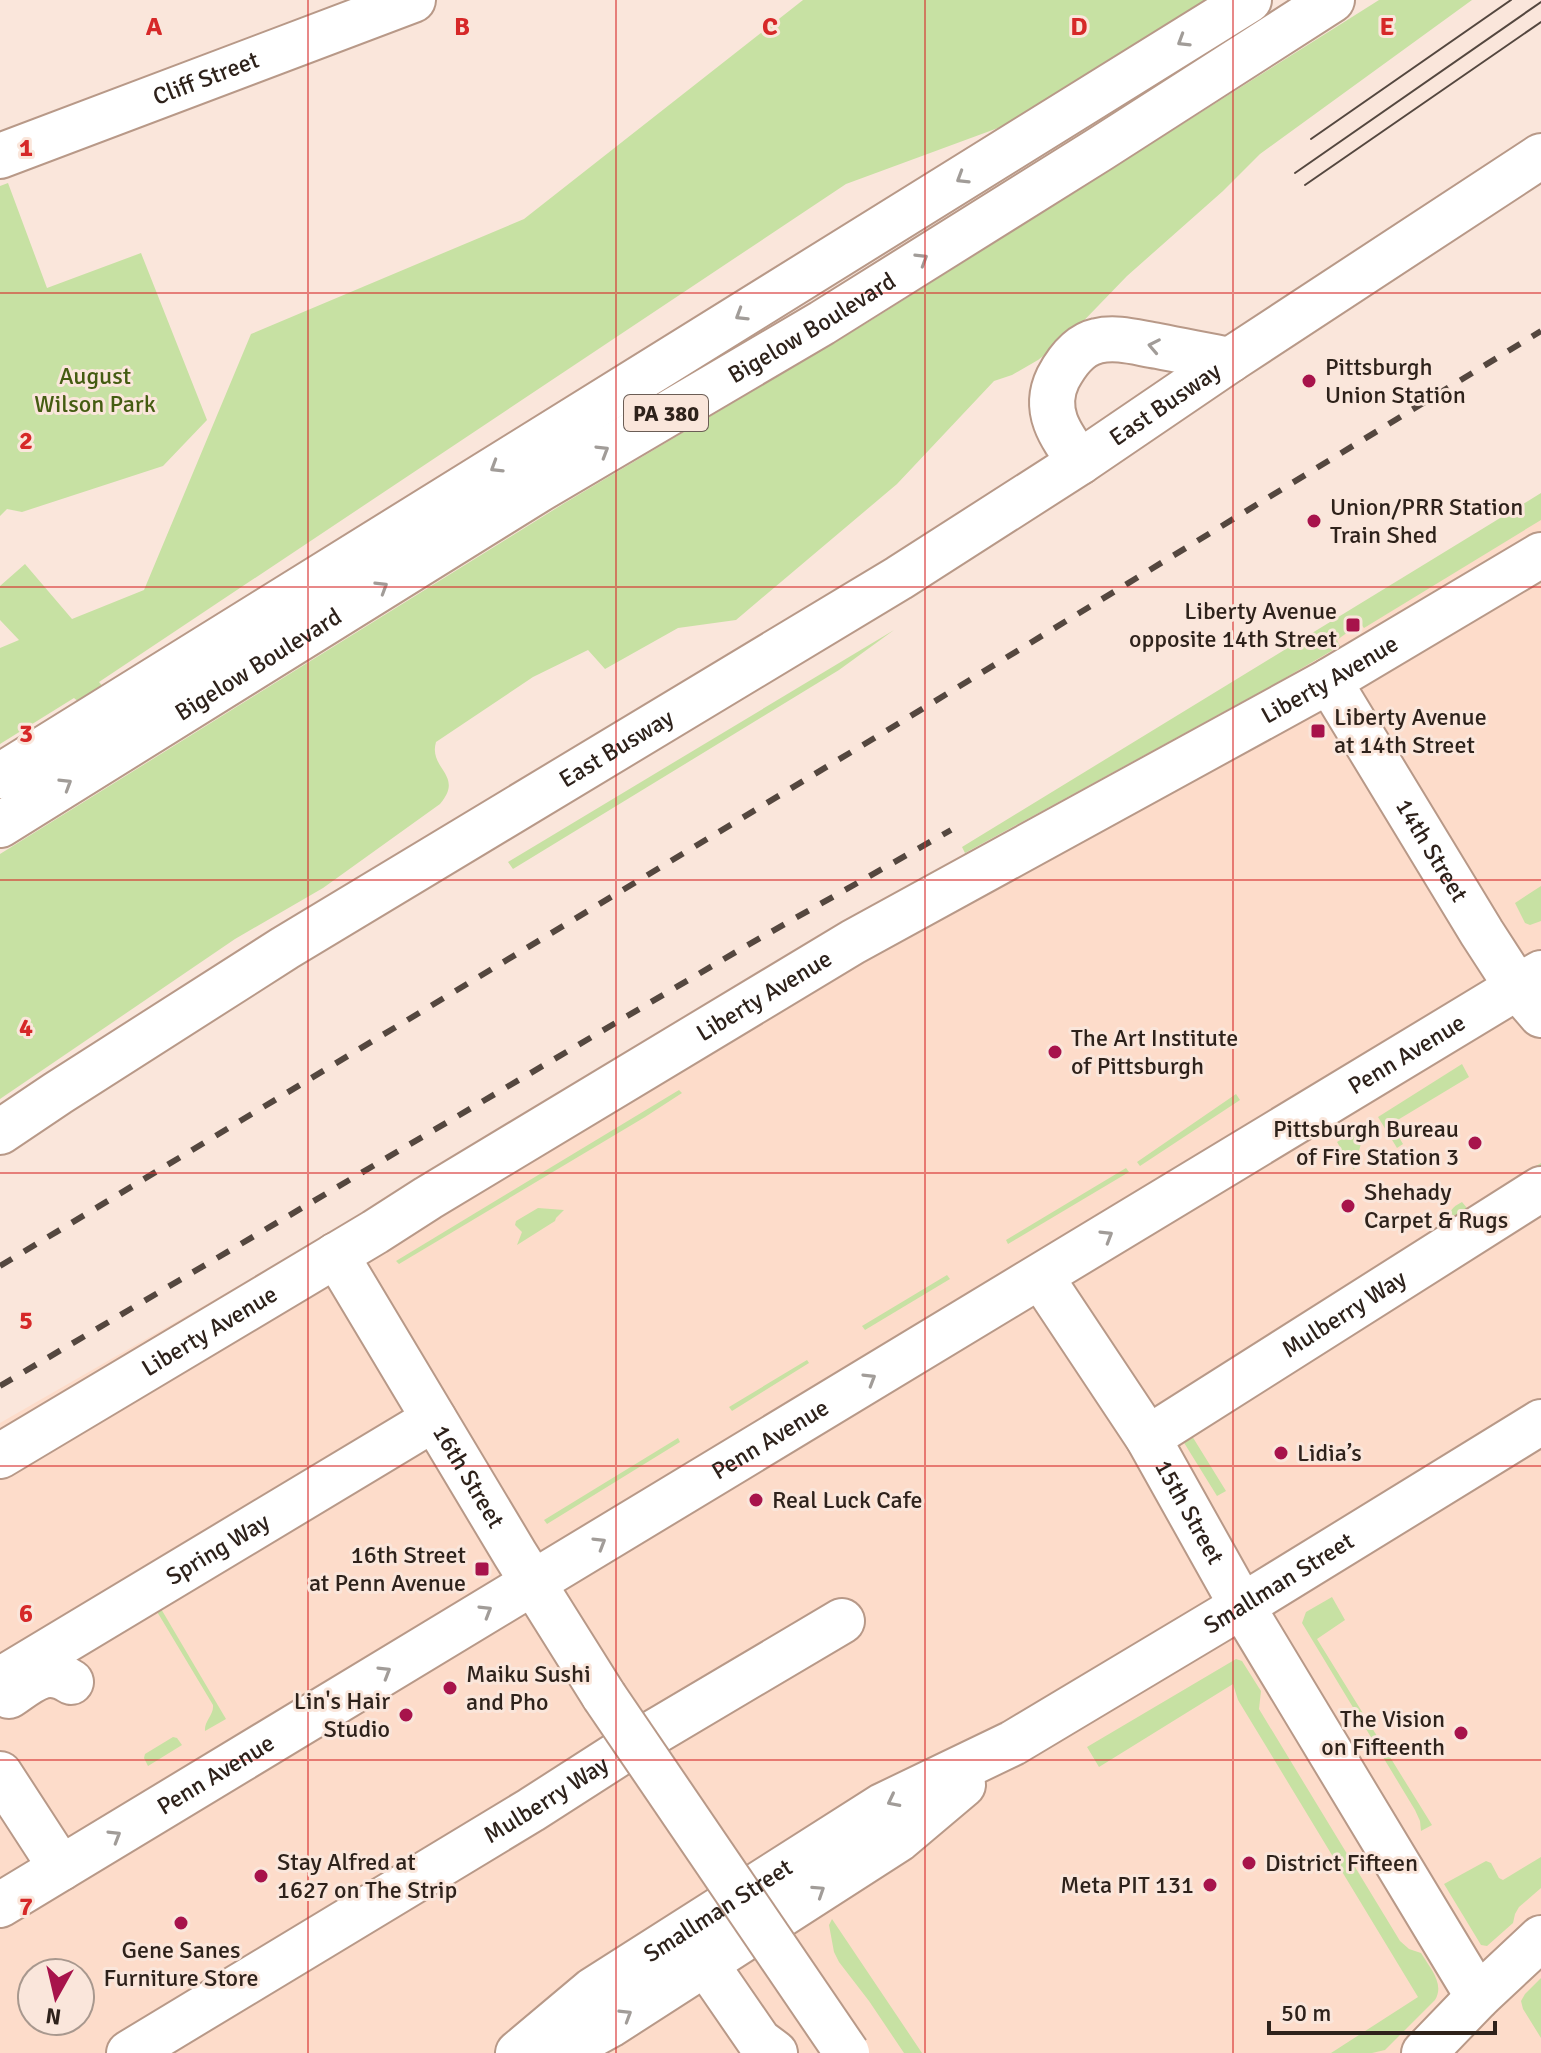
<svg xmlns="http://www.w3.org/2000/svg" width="1541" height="2053" font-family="Signika,sans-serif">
<rect width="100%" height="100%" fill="#fae6db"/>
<path fill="#fddcca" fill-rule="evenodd" d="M1541 506V2053H0V1423L956 873ZM32 1973H80V2021H32Z"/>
<path fill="#c7e1a3" d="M803 0H1213L1017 121 846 184 99 682 105 689 81 704 74 698 0 744V648L19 640 0 620V586L25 564 72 619 144 590 251 334 524 219Z
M1379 0H1472L1260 154 1223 191 1127 276 1069 336 1038 360 1012 375 994 381 897 484 736 620 678 628 605 669 588 650 533 677 436 742C428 769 465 775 440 804L323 888 235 939 0 1099V854L563 504 870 321Z
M8 183 47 288 141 253 207 420 163 466 22 512 7 509 0 516V186Z
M1541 493V520L1364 628 1357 620 1345 627 1348 632 1337 640 1340 646 1273 685 965 853 962 847Z
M894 630 839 670 513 869 508 862Z
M1541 886V921L1530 925 1525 923 1515 903Z
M1462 1064 1469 1077 1391 1124 1403 1144 1397 1148 1378 1117Z
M679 1090 682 1093 645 1117 399 1264 396 1261Z
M1236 1094 1240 1100 1140 1166 1137 1162Z
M1360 1128 1363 1136 1354 1170 1337 1142Z
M1541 1163V1180L1447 1224C1448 1212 1452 1207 1462 1202L1467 1208Z
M1126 1168 1129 1172 1008 1244 1006 1240Z
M538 1208 564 1210 556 1218 555 1221 517 1245 522 1232 515 1225 516 1221Z
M947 1275 950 1279 865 1330 862 1326Z
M807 1360 809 1363 732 1411 729 1407Z
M1178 1433 1192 1436 1226 1491 1217 1496Z
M678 1438 680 1442 547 1524 544 1520Z
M1332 1597 1345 1620 1317 1639 1432 1825 1421 1831 1420 1821 1415 1810 1302 1623 1306 1612Z
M157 1602 226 1719 205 1731C204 1721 214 1715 213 1705L156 1610Z
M1236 1659 1242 1661 1259 1688 1261 1691 1259 1709 1400 1941 1409 1949 1421 1953C1430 1968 1445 1984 1435 2000L1385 2050 1372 2053H1331L1418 1997 1238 1700 1233 1684 1099 1767 1087 1747Z
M173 1737 177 1738 182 1745 148 1766 144 1758 145 1754Z
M1541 1857V1888L1519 1907 1515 1914 1513 1923 1487 1946 1481 1945 1444 1884 1486 1861 1491 1863 1499 1878 1503 1880Z
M832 1919 922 2053H904L869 2001 839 1962 834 1952 829 1925Z
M1541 1978V2038L1523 2009 1521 2001 1525 1994Z"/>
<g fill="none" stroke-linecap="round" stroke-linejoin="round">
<g stroke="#b89988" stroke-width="48">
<g id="minor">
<path id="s1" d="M0 156 413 0"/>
<path d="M1080 462C1061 436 1042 411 1058 378 1066 363 1079 345 1097 341 1117 336 1138 343 1158 346 1182 351 1206 355 1230 360"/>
<path id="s2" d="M1329 681 1482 933 1517 987 1541 1015"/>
<path id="s3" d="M0 1132 58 1093 285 948 899 578 1080 462 1230 360 1541 156"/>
<path id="s4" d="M336 1255 515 1554 604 1696"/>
<path id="s5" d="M1041 1277 1148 1438 1242 1606 1478 1997"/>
<path id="s6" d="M1148 1438 1541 1189"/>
<path id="s7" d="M0 1680 434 1419"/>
<path d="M9 1696C30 1682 46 1665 71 1682"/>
<path d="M0 1774 61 1868"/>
<path id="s8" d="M0 1905 1541 973"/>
<path d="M685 1947 706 1964 759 2041 775 2053"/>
<path id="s9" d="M129 2053 531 1810 626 1749 842 1621"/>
<path id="s10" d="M518 2053 593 1990 882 1806 1013 1743 1242 1606 1541 1422"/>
<path d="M559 2053 610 2025 899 1839 963 1785"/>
<path d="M1424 2053 1478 1997 1541 1938"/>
</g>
</g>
<g stroke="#b89988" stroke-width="48">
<g id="major">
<path d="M0 776 1249 0"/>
<path id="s11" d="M0 825 540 489 822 323 1100 149 1332 0"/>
<path id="s12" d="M0 1456 375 1232 428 1198 853 942 1329 681 1541 555"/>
</g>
</g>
<use href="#minor" stroke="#fff" stroke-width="44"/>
<use href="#major" stroke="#fff" stroke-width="44"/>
<path stroke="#54473f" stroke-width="2" d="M1311 139 1511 0
M1295 173 1541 2
M1305 185 1541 22"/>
<path stroke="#54473f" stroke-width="6" stroke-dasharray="14 14" stroke-linecap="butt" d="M0 1266 891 728 1541 331
M0 1386 746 946 951 830"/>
<g stroke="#b89988" stroke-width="48" stroke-linecap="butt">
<path id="minor-bridge" d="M604 1696 847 2053"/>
</g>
<use href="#minor-bridge" stroke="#fff" stroke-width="44"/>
</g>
<defs><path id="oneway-chevron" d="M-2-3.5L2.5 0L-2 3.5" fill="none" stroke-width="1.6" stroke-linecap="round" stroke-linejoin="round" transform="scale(2)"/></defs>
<g stroke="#a19c98">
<use href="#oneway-chevron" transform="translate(1183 41) rotate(148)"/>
<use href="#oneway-chevron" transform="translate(962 178) rotate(148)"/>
<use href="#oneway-chevron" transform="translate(922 259) rotate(-32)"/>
<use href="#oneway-chevron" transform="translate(741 315) rotate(148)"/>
<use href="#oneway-chevron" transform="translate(1154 346) rotate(-169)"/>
<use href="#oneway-chevron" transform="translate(603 451) rotate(-31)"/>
<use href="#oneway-chevron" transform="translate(496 467) rotate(148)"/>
<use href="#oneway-chevron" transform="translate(382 587) rotate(-32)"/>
<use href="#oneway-chevron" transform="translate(66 784) rotate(-32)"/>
<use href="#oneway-chevron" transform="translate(1107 1236) rotate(-31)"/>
<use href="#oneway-chevron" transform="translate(870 1379) rotate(-31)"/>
<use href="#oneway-chevron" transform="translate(600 1543) rotate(-31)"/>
<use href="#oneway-chevron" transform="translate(486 1611) rotate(-31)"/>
<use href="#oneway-chevron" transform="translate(385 1672) rotate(-31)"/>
<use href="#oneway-chevron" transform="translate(893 1801) rotate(153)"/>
<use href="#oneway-chevron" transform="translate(115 1836) rotate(-31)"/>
<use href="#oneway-chevron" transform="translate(819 1891) rotate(-33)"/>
<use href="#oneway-chevron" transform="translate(626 2015) rotate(-32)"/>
</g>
<path fill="none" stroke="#d62828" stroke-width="2" stroke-opacity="0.55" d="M308 0V2053M616 0V2053M925 0V2053M1233 0V2053M0 293H1541M0 587H1541M0 880H1541M0 1173H1541M0 1466H1541M0 1760H1541"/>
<g fill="#a7134b" stroke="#fae6db" stroke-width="3">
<circle cx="1309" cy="381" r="8"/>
<circle cx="1314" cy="521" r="8"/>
<rect x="1345" y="617" width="16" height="16" rx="4"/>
<rect x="1310" y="723" width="16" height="16" rx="4"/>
<circle cx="1055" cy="1052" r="8"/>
<circle cx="1475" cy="1143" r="8"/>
<circle cx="1348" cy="1206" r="8"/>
<circle cx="1281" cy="1453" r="8"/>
<circle cx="756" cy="1500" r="8"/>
<rect x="474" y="1561" width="16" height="16" rx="4"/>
<circle cx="450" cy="1688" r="8"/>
<circle cx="406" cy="1715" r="8"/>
<circle cx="1461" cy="1733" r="8"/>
<circle cx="1249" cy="1863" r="8"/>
<circle cx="261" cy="1876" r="8"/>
<circle cx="1210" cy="1885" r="8"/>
<circle cx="181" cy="1923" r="8"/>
</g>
<g text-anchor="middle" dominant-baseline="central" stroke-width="6" stroke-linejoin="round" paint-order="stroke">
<rect fill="#fae6db" stroke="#6b5d55" stroke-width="2" x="624" y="395" width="84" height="36" rx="6"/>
<g font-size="22" font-weight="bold" fill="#2e221b">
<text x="666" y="413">PA 380</text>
</g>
<g font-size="24" fill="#2e221b" stroke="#fae6db">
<text stroke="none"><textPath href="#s1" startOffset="220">Cliff Street</textPath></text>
<text stroke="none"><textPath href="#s11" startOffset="952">Bigelow Boulevard</textPath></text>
<text stroke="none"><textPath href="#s3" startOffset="1374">East Busway</textPath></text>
<text stroke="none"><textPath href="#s11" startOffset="304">Bigelow Boulevard</textPath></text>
<text stroke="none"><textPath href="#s12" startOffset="1540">Liberty Avenue</textPath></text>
<text stroke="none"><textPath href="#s3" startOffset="726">East Busway</textPath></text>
<text stroke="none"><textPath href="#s2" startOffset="198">14th Street</textPath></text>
<text stroke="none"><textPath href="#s12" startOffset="892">Liberty Avenue</textPath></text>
<text stroke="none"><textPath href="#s8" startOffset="1644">Penn Avenue</textPath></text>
<text stroke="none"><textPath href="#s6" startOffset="232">Mulberry Way</textPath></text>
<text stroke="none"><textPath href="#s12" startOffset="244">Liberty Avenue</textPath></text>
<text stroke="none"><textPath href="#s8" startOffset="900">Penn Avenue</textPath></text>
<text stroke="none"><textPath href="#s4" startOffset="258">16th Street</textPath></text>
<text stroke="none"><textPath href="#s5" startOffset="278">15th Street</textPath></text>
<text stroke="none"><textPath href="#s7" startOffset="254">Spring Way</textPath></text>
<text stroke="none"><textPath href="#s10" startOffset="896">Smallman Street</textPath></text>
<text stroke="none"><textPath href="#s8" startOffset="252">Penn Avenue</textPath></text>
<text stroke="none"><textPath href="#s9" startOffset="488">Mulberry Way</textPath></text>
<text stroke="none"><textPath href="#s10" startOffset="246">Smallman Street</textPath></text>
</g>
<g font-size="24" fill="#2e221b" stroke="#fae6db" text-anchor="start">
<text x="1325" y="367">Pittsburgh<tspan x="1325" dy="28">Union Station</tspan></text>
<text x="1330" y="507">Union/PRR Station<tspan x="1330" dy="28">Train Shed</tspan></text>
<text x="1337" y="611" text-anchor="end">Liberty Avenue<tspan x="1337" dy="28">opposite 14th Street</tspan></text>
<text x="1334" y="717">Liberty Avenue<tspan x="1334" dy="28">at 14th Street</tspan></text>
<text x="1071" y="1038">The Art Institute<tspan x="1071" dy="28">of Pittsburgh</tspan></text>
<text x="1459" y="1129" text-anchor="end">Pittsburgh Bureau<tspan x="1459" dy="28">of Fire Station 3</tspan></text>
<text x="1364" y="1192">Shehady<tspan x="1364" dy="28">Carpet &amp; Rugs</tspan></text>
<text x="1297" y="1453">Lidia’s</text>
<text x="772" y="1500">Real Luck Cafe</text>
<text x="466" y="1555" text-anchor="end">16th Street<tspan x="466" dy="28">at Penn Avenue</tspan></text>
<text x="466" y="1674">Maiku Sushi<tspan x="466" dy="28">and Pho</tspan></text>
<text x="390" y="1701" text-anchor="end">Lin's Hair<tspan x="390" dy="28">Studio</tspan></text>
<text x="1445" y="1719" text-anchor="end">The Vision<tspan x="1445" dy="28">on Fifteenth</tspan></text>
<text x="277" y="1862">Stay Alfred at<tspan x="277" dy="28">1627 on The Strip</tspan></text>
<text x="1265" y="1863">District Fifteen</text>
<text x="1194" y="1885" text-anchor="end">Meta PIT 131</text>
<text x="181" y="1950" text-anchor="middle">Gene Sanes<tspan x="181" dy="28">Furniture Store</tspan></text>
</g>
<g font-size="24" fill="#445c11" stroke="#fae6db">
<text x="95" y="376">August<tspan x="95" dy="28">Wilson Park</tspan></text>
</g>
</g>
<g font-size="26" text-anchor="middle" font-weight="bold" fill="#d62828" stroke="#fae6db" stroke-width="6" stroke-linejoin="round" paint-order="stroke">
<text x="154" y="35">A</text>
<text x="462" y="35">B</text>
<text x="770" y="35">C</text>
<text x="1079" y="35">D</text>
<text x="1387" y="35">E</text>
<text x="26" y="156">1</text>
<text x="26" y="449">2</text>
<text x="26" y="742">3</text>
<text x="26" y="1036">4</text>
<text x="26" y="1329">5</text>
<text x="26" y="1622">6</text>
<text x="26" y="1915">7</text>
</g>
<g transform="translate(56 1997) rotate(188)"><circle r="38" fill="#fae6db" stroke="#a8988e" stroke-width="2"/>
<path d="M0-6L14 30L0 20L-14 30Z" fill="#a7134b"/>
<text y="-12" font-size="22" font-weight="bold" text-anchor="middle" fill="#2e221b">N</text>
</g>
<path d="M1269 2021v12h226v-12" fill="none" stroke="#2e221b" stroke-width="4"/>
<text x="1281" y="2021" font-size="24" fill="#2e221b" stroke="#fae6db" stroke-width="6" paint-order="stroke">50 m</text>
</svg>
